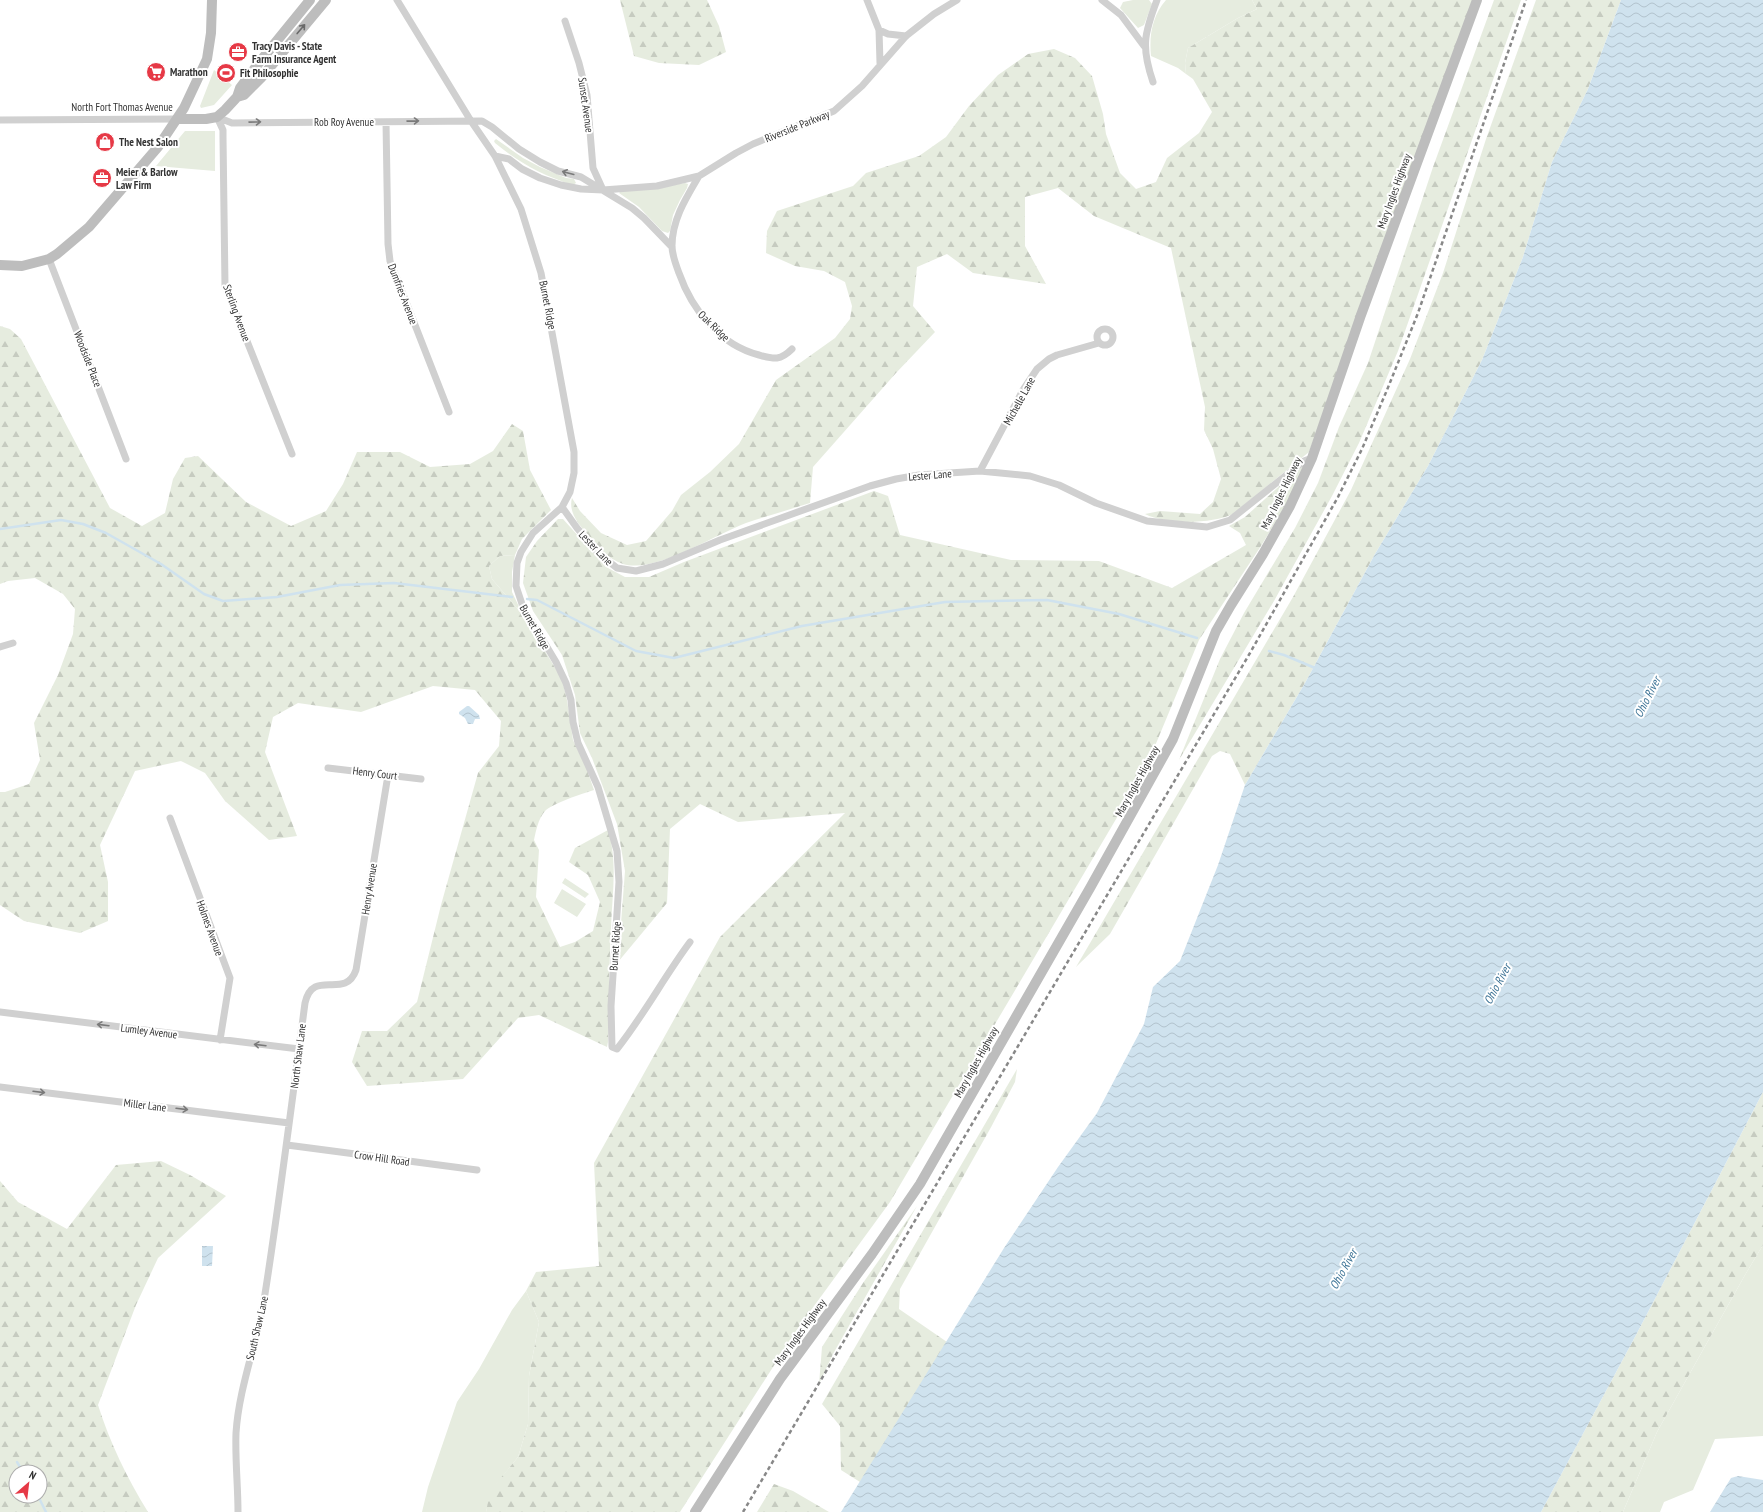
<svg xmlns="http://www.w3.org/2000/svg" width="1763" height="1512" font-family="'PT Sans Narrow',sans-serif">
<defs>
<pattern id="forest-firs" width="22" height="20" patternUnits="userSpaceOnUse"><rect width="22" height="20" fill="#e6ecdf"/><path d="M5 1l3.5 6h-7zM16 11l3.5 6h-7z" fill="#c6cbc0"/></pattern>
<pattern id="water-waves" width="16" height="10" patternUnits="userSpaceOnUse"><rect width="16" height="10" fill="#cfe2ee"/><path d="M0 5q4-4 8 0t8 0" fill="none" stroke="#b2c2cd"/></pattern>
</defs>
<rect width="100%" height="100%" fill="#fff"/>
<path fill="#e6ecdf" d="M1133 0H1149L1152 4 1144 25 1138 28 1120 8 1123 2Z
M1166 0H1252L1257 9 1238 18 1188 48 1185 63 1186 74 1178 68 1151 56C1149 36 1152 16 1166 0Z
M214 70 232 85 214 105 201 108 200 106Z
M185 131H215V171L156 166Z
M496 139 523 158 540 167 566 178 574 179 576 183 573 185C542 175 521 164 495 143L494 141Z
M685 183 688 184 687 188 680 200 673 215 670 231 668 233 662 231 639 207 619 193 621 191Z
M515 555 512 572V592L523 615 492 579 489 566 500 556Z
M565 878 589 894 585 898 562 883Z
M562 889 586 904 577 917 554 903Z
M1763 1245V1436L1715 1439 1693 1490 1664 1502 1660 1512H1623L1657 1432 1745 1275Z
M526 1291 539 1322 529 1376 528 1424 518 1457 491 1491 486 1512H422L428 1487 457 1402 479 1369 512 1310Z"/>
<path fill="url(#forest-firs)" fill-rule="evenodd" d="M620 0H707L719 26 726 52 699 65 659 63 634 56Z
M1252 0H1473L1309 452 1233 514C1212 524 1167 525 1145 514L1160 511 1200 514 1213 502 1221 479 1213 449 1204 430 1205 407 1171 248 1094 216 1058 188 1025 197V246L1046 284 973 273 947 254 917 267 913 306 935 332 896 373 813 467 810 503C788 510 767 516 746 523 714 535 655 574 623 564 608 559 598 547 588 535 579 525 568 512 572 498L580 511 601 533 627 545 646 541 672 511 681 495 710 472 739 444 776 380 835 338 850 319 852 306 845 282 824 271 795 266 766 253 767 231 777 211 853 186 866 173 919 156 946 137 969 106 998 75 1028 54 1054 49 1075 58 1092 76 1103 114 1106 134 1120 173 1136 189 1156 182 1167 158 1199 133 1212 112 1193 79 1186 74 1185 63 1188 48 1238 18 1257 9Z
M1494 0H1521L1416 300 1398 351 1359 443 1332 496 1274 601 1179 760 1220 659 1244 613 1295 528 1318 483 1339 427 1368 363 1433 167Z
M1536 0H1621L1588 89 1552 162 1523 257 1482 360 1428 466 1375 554 1305 683 1245 785 1230 754 1220 751 1212 756 1110 934 1076 967 1293 597 1351 490 1410 359 1443 273 1486 139Z
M0 326 10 329 21 339 110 508 142 526 165 513 173 479 185 458 198 456 246 502 291 526 326 511 343 484 357 452H400L430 467 470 464 493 451 512 424 523 431 530 470 551 510 522 539 515 555 500 556 489 566 492 579 523 615 562 679 567 700 573 740 586 767 594 790C582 794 553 803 545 811 538 819 536 831 534 840L539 850 536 897 560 947 575 942 593 931 600 902 588 875 569 862 575 848 608 830C618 862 612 895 611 928 609 966 609 1004 608 1042L607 1047 539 1015 518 1018 463 1079 367 1086 352 1062 362 1031H387L417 1002 441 905 478 773 499 746 501 721 475 690 433 686 361 712 298 703 273 717 265 752 297 836 269 840 225 801 205 773 181 761 135 771 100 845 108 882V921L80 933 24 921 0 905V792H5L29 784 40 760 34 723 58 675 73 634 75 609 63 594 35 578 8 581 0 584Z
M1306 462 1286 504 1261 546 1199 640 1145 770 890 1202 798 1328 680 1512H486L490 1491 518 1457 528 1424 529 1376 539 1322 526 1291 536 1272 599 1266 594 1163 720 937 845 813 738 822 700 804 670 829 667 903 618 962 625 871 617 824 592 758 580 733 575 695 562 655 533 611 523 583 526 557 537 541 558 519H563L606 567 625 577H649L684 562 874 491 888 496 900 535 1011 560 1099 561 1172 588 1246 545 1240 533 1229 526 1245 517Z
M1017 1069 1015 1082 990 1129 900 1289 899 1309 947 1342 860 1482 841 1470 840 1426 822 1404Z
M1763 1092V1245L1745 1275 1657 1432 1623 1512H1541L1636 1335Z
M161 1161 190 1175 226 1196 158 1258 136 1305 98 1405C110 1443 127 1478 148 1512H0V1181L18 1202 67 1229 116 1165ZM16 1472H40V1496H16Z
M917 1206 833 1354 819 1384 822 1347 863 1283Z
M774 1484 793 1491 829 1512H757Z"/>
<path fill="url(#water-waves)" d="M1621 0H1763V1092L1636 1335 1541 1512H841L1004 1248 1058 1167 1097 1113 1144 1024 1153 987 1180 961 1218 865 1245 785 1305 683 1375 554 1428 466 1482 360 1523 257 1552 162 1588 89Z
M467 706H469L479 715 480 719H475L473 724H468L465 718 459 714V712Z
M202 1246H213L212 1266H202Z
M1738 1476 1763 1480V1512H1710L1731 1478Z"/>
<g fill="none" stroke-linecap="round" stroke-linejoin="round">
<path stroke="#cfe2ee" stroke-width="2.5" d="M0 529 61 520 83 524 106 533 161 564 204 594 223 601 277 597 340 585 394 583 512 597
M527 599 537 600 636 651 674 658 802 626 945 602 1047 600 1119 614 1197 638
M1269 651 1284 655 1315 668
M17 1462 23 1472
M38 1496 46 1512"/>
<path stroke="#d0d0d0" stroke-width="7" d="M397 0 471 121 495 156 521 209 541 273 574 452V473L570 492 562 507 533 533 521 552 517 563 516 586 523 607 556 662 566 683 571 700 573 722 578 743 598 787 617 851 619 882 611 1006 612 1047 617 1049C644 1015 664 977 690 942
M867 0 879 30 880 63
M1102 0 1121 15 1144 46
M565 21 579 63 587 95 593 168 603 190
M879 30 888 34 906 36
M1153 82C1141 47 1144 34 1157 0
M217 117 232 123 482 121 492 127 519 149 540 162 558 171 581 177 632 208 644 218 672 247
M217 117 223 130V137L225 286 292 454
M0 120 178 119
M386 122 388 244 390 261 449 412
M495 156 509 159 522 169 540 178 561 185 581 189 603 190 657 186 699 176 736 153 753 144 834 111 862 86 906 36 934 14 957 0
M699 176C686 198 672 220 672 246 672 255 676 265 679 273 692 310 720 345 759 355 774 359 780 361 792 349
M49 259 126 459
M1097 337a8 8 0 1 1 16 0a8 8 0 1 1-16 0Z
M980 471 1023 390 1037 369 1049 359 1057 355 1099 343
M562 507 577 528 598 553 617 568 636 571 663 564 720 540 870 486 896 479 919 475 980 471 1030 476 1059 485 1096 503 1147 521 1207 527 1230 520 1304 461 1312 458
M0 647 13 643
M328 768 421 779
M170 818 230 978 220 1040
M0 1012 299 1049
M0 1087 289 1123
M287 1145 477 1170
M238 1512C238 1486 235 1459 236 1433 239 1386 258 1341 265 1294 280 1198 292 1101 305 1003 313 967 345 1001 356 970L388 775"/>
<path stroke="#bdbdbd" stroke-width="10" d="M237 97 244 95 261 78 326 0
M178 119H206L217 117 225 110 237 97 240 88 258 64 310 0
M0 265 22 266 49 259 57 254 89 227 158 147 184 108 207 59 211 33 212 0
M695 1512 780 1379 872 1254 920 1184 1090 888 1173 739 1216 631 1231 605 1263 554 1290 506 1312 458 1361 315 1477 0"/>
<path stroke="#888" stroke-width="2.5" stroke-dasharray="4 3" stroke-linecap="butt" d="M743 1512 1250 653 1338 497 1362 449 1387 390 1418 313 1526 0"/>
</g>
<defs><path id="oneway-shaft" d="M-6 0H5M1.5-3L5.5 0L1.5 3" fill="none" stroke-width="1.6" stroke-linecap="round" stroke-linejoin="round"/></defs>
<use stroke="#6a6a6a" href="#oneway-shaft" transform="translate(301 29) rotate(-50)"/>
<g stroke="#7a7a7a">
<use href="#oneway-shaft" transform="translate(413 121) rotate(-1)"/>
<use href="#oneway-shaft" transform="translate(255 122) rotate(-1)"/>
<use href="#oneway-shaft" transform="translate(568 173) rotate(-165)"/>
<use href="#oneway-shaft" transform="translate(103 1025) rotate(-173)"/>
<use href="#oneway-shaft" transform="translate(260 1045) rotate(-173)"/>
<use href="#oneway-shaft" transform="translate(39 1092) rotate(7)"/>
<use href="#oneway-shaft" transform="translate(182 1109) rotate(7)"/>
</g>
<defs>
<g id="office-disc" transform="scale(1)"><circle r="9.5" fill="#e63946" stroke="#fff"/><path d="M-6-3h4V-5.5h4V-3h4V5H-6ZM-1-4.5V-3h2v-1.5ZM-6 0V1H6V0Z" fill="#fff"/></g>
<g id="supermarket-disc" transform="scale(1)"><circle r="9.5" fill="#e63946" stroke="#fff"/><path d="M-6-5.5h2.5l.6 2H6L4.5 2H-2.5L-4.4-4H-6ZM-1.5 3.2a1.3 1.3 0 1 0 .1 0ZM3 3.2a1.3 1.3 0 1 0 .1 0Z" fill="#fff"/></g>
<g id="stadium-disc" transform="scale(1)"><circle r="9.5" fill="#e63946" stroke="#fff"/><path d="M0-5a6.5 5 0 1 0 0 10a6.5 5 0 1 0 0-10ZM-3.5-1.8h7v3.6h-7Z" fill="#fff"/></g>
<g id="shop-disc" transform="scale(1)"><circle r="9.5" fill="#e63946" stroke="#fff"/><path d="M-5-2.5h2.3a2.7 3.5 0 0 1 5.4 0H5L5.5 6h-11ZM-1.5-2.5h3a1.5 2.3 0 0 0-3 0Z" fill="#fff"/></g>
</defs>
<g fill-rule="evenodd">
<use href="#office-disc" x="238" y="52"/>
<use href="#supermarket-disc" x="156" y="72"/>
<use href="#stadium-disc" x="226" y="73"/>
<use href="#shop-disc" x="105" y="142"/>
<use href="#office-disc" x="102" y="178"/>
</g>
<g text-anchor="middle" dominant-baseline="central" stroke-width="4" stroke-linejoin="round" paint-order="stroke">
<g font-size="11" font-weight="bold" fill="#333" stroke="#fff" text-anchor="start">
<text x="252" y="46">Tracy Davis - State<tspan x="252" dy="13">Farm Insurance Agent</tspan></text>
<text x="170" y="72">Marathon</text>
<text x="240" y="73">Fit Philosophie</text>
<text x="119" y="142">The Nest Salon</text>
<text x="116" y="172">Meier &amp; Barlow<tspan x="116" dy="13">Law Firm</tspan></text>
</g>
<g font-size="11" fill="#333" stroke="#fff">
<text transform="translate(586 105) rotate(82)">Sunset Avenue</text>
<text x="122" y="107">North Fort Thomas Avenue</text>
<text x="344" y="122">Rob Roy Avenue</text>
<text transform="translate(797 126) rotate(-22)">Riverside Parkway</text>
<text transform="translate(1394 191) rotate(-70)">Mary Ingles Highway</text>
<text transform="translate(403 294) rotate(69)">Dumfries Avenue</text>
<text transform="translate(548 305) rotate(79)">Burnet Ridge</text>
<text transform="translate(237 313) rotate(70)">Sterling Avenue</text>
<text transform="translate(714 326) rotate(44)">Oak Ridge</text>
<text transform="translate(88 359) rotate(69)">Woodside Place</text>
<text transform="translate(1019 401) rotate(-61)">Michelle Lane</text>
<text transform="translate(930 475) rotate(-5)">Lester Lane</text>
<text transform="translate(1281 493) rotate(-64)">Mary Ingles Highway</text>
<text transform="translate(596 548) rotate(46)">Lester Lane</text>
<text transform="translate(535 627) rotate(60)">Burnet Ridge</text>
<text transform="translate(375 773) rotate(7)">Henry Court</text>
<text transform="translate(1137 781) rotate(-61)">Mary Ingles Highway</text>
<text transform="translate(369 889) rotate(-81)">Henry Avenue</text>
<text transform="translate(210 928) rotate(70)">Holmes Avenue</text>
<text transform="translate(615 946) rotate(-86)">Burnet Ridge</text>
<text transform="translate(149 1031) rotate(7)">Lumley Avenue</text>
<text transform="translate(298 1056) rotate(-83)">North Shaw Lane</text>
<text transform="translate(976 1062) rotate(-61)">Mary Ingles Highway</text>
<text transform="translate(145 1105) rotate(7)">Miller Lane</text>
<text transform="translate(382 1158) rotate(8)">Crow Hill Road</text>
<text transform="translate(257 1328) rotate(-77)">South Shaw Lane</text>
<text transform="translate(800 1332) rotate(-54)">Mary Ingles Highway</text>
</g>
<g font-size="12" font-style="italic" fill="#3f7597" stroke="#fff">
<text transform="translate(1647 697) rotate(-63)">Ohio River</text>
<text transform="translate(1497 984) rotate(-62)">Ohio River</text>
<text transform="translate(1343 1269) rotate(-61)">Ohio River</text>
</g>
</g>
<g transform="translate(28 1484) rotate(28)"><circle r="19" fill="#ffffff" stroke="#adadad"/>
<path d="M0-3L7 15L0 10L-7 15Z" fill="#e63946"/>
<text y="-6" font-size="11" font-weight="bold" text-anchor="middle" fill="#333333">N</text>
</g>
</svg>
